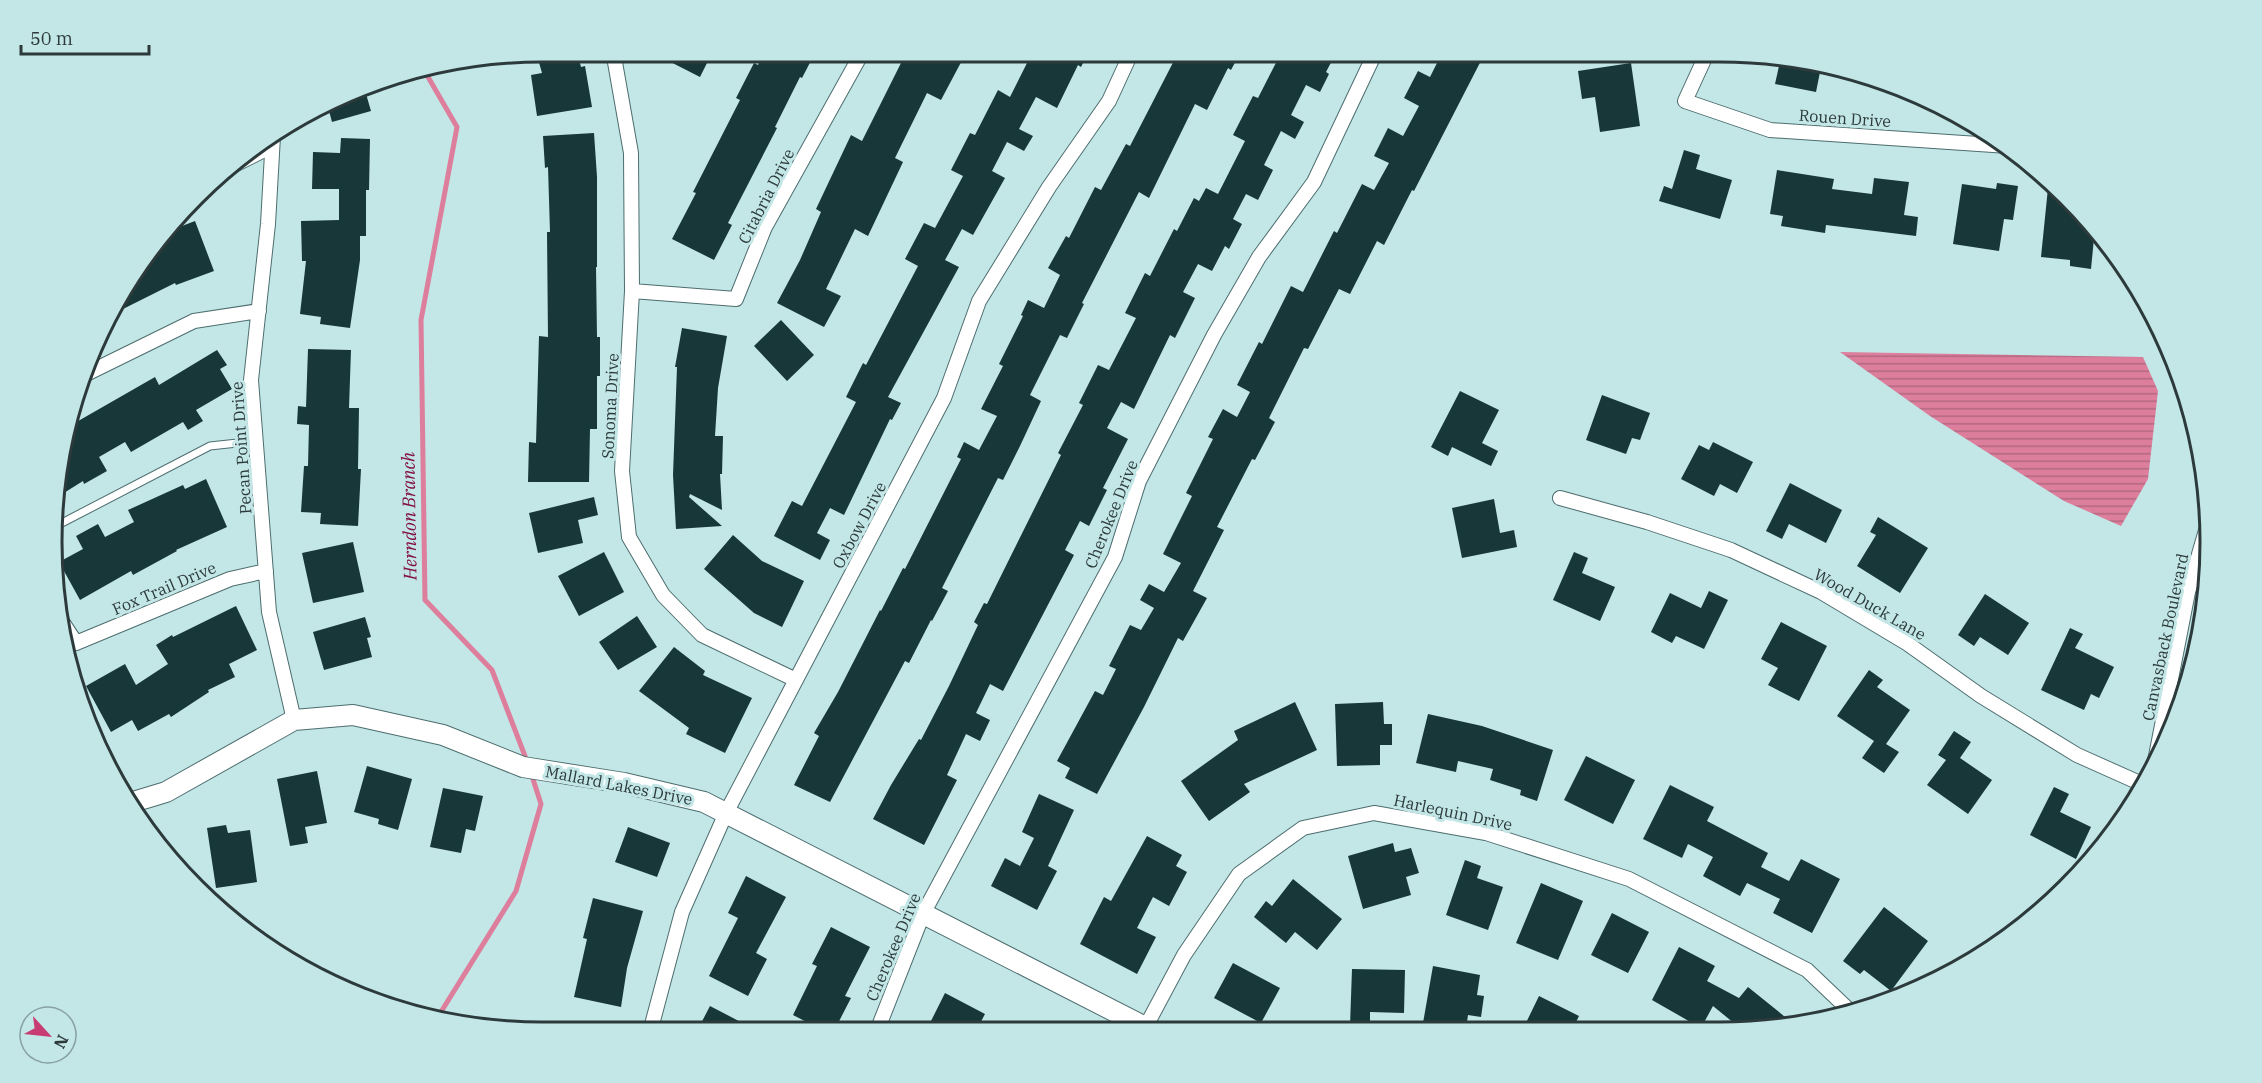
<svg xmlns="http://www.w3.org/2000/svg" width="2262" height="1083" font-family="'IBM Plex Serif',serif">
<defs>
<pattern id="water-rules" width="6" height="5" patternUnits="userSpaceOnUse" patternTransform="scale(1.5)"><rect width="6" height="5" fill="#dc7e9c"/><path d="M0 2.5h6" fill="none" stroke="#b36880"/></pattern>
</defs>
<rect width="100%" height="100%" fill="#c3e6e7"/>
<path fill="url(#water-rules)" d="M1840 352 2143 357 2158 391 2148 479 2121 526 2064 501 1930 416Z"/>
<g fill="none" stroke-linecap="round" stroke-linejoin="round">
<path stroke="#dc7e9c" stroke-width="5" d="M424 70 457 127 421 320 425 600 492 670 528 764
M436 1020 516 891 541 804 531 773"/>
</g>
<path fill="#183738" d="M577 51 581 67 585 66 592 107 537 116 531 75 542 73 536 52Z
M649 51H713L700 77Z
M764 51H816L802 78 800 77 775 127 777 128 728 223 732 225 714 260 672 239 696 193 693 192 740 100 736 98 754 63 758 65Z
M907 51H967L941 100 927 93 895 158 903 162 868 236 855 229 826 289 841 296 824 327 777 303 800 260 821 212 816 209 851 135 862 141Z
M1033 51H1089L1081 67 1078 65 1057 108 1036 97 1019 129 1033 136 1024 151 1007 142 992 171 1005 178 973 235 962 229 945 260 959 267 888 397 901 403 892 420 890 419 844 515 830 508 817 533 830 540 820 560 774 536 792 501 802 506 856 402 846 397 863 363 866 365 918 266 905 259 924 223 935 228 963 176 951 170 970 133 975 135 998 90 1010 97Z
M1179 51H1241L1231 70 1228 68 1207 110 1195 104 1149 198 1139 192 1082 303 1084 304 1067 338 1060 335 1030 395 1041 401 1020 446 1003 480 998 478 942 588 948 591 932 621 931 620 909 663 905 661 830 802 794 785 819 736 814 733 838 692 880 610 881 611 903 568 905 569 961 459 957 457 964 442 979 450 997 416 981 409 1003 366 999 364 1023 316 1021 315 1028 300 1044 308 1060 275 1048 268 1066 236 1069 238 1095 187 1101 190 1126 144 1130 146Z
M1282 51H1337L1326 72 1329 74 1320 92 1306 85 1291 115 1304 122 1295 139 1281 131 1264 165 1273 170 1258 200 1246 194 1233 219 1242 224 1229 249 1225 246 1212 271 1198 264 1183 292 1195 298 1175 338 1170 335 1134 409 1121 402 1107 428 1128 439 1103 488 1107 490 1089 526 1080 521 1065 550 1074 555 1003 691 990 684 976 713 990 720 980 741 966 734 947 775 957 780 924 845 873 819 891 785 919 739 921 740 949 686 978 625 974 622 984 603 987 604 1061 455 1058 453 1083 405 1079 403 1098 365 1109 370 1136 318 1125 313 1145 273 1150 276 1174 229 1177 231 1194 198 1199 201 1206 188 1218 194 1245 141 1233 135 1253 96 1258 98Z
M1443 51H1486L1414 191 1412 190 1384 245 1377 241 1350 294 1339 289 1308 349 1304 348 1269 418 1275 422 1255 460 1252 459 1217 527 1224 530 1193 591 1207 598 1183 641 1178 638 1144 707 1097 794 1065 778 1070 768 1057 761 1095 691 1103 695 1116 669 1109 666 1130 625 1141 630 1154 608 1140 600 1149 584 1164 592 1181 563 1163 554 1192 496 1186 493 1213 439 1208 437 1223 409 1237 417 1250 392 1237 385 1259 342 1262 344 1291 286 1303 292 1334 231 1337 233 1362 184 1374 190 1389 163 1374 156 1388 128 1403 136 1419 106 1404 98 1418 71 1430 77Z
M1781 57 1822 62 1816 92 1775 84Z
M1631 63 1640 126 1600 132 1595 97 1582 99 1578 71Z
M364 87 371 111 332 122 328 107Z
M594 133 597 177V267H596L597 337H600V376H597V429H590L589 482H528L529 442 536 443 539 336 548 337 547 232H550L548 167 545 168 543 136Z
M341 138 370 139 369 190H366V236H360V260L350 328 320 324 321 317 300 314 306 261H302L301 221 339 220V189H312L313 152 340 153Z
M1684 150 1700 155 1696 169 1732 180 1720 219 1659 201 1664 186 1672 189Z
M1777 170 1834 179 1832 189 1872 194 1874 178 1909 182 1904 215 1918 217 1916 236 1826 225 1825 233 1781 226 1783 216 1770 214Z
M1997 183 2018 186 2013 220 2004 219 1999 251 1953 244 1962 184 1996 189Z
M2048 188 2060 189 2066 194 2065 209 2081 211 2095 228 2091 269 2070 266V260L2041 257Z
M195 221 214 271 176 285 175 283 109 316 133 269 169 231Z
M781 320 814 355 787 381 754 346Z
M682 328 727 336 718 388 715 436H723L722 474H720L722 510 690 494 689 497 722 526 676 529 673 475 677 367H675Z
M308 349 351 350 349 408H359L358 469H361L358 526 320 524 321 513 301 512 304 466H308L309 425 297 424 298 406 306 407Z
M217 350 227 365 220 369 232 389 196 410 203 421 188 430 183 422 131 452 125 442 99 457 107 471 84 484 83 481 59 496 60 445 66 428 155 377 159 385Z
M1460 391 1499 410 1482 443 1498 451 1491 466 1452 447 1448 456 1431 447Z
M1602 395 1650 413 1640 440 1632 438 1626 454 1586 440Z
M1713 442 1753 462 1737 493 1720 484 1714 496 1681 479 1699 445 1709 450Z
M206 479 227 527 176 550 177 551 133 575 131 571 80 600 59 562 83 549 76 536 98 524 105 537 134 522 128 510 183 485 185 489Z
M1790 483 1842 510 1826 543 1789 524 1782 539 1766 531Z
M594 497 598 515 578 520 583 543 538 553 529 513Z
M1494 499 1500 533 1514 530 1517 547 1462 558 1452 508Z
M1878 517 1928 548 1900 593 1857 566 1876 535 1870 532Z
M733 535 762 561 804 581 782 627 754 613 704 569Z
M353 542 364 592 313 603 302 553Z
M604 552 624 592 579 616 558 576Z
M1574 552 1588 558 1582 573 1615 587 1600 621 1553 600Z
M1709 591 1728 600 1704 649 1676 636 1672 643 1651 632 1670 593 1701 608Z
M1985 594 2029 623 2008 655 1980 637 1974 646 1958 635Z
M236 606 257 650 229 664 235 677 208 690 209 692 171 717 169 714 138 731 132 720 111 732 86 686 125 664 136 685 168 664 156 645 172 635 173 637Z
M637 616 657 647 618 670 599 642Z
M365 617 371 637 367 638 372 657 324 670 313 632Z
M1781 622 1827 646 1799 701 1768 685 1778 668 1761 659Z
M2070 628 2083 634 2075 648 2114 667 2099 698 2091 694 2084 710 2041 690Z
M674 647 705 671 703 675 752 698 725 753 686 734 689 728 639 691Z
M1869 670 1883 680 1877 687 1910 710 1886 744 1899 752 1884 773 1862 758 1874 741 1837 716Z
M1295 702 1317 750 1244 784 1250 792 1209 821 1181 781 1238 740 1234 731Z
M1383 702 1384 724H1392V745H1380V765L1337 766 1335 704Z
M1428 714 1482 726 1553 750 1537 801 1520 795 1521 790 1490 780 1493 769 1458 761 1456 772 1416 763Z
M1954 731 1971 742 1960 758 1992 780 1968 814 1927 785 1946 760 1938 755Z
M1586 756 1635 780 1613 824 1564 800Z
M367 766 412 779 398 830 378 824 379 819 354 812Z
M317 771 327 823 305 827 308 843 290 846 277 779Z
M1670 785 1714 807 1707 821 1768 853 1761 867 1789 881 1801 859 1840 879 1812 933 1773 913 1780 899 1747 883 1740 896 1703 876 1713 857 1688 844 1682 858 1643 839Z
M2054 787 2069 794 2060 812 2091 827 2076 859 2030 835Z
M443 788 483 796 475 831 466 829 461 853 430 847Z
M1039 794 1074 810 1048 866 1057 871 1037 910 991 886 1005 858 1020 866 1034 838 1022 832Z
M226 825 228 833 250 830 257 882 216 888 207 828Z
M628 827 670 843 657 877 615 862Z
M1147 836 1182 855 1176 866 1187 872 1169 906 1153 897 1137 928 1156 937 1137 974 1080 944 1104 897 1111 901Z
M1393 843 1395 852 1411 848 1419 873 1406 877 1411 895 1363 909 1348 856Z
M1465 860 1481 866 1477 878 1503 887 1488 930 1446 915Z
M746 876 786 897 756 953 767 959 748 996 709 976 738 918 728 913Z
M1293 879 1342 919 1317 950 1295 932 1286 943 1254 917 1266 901 1272 906Z
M1541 883 1583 901 1558 960 1516 943Z
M593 898 643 911 627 968 621 1007 574 997 587 939 583 938Z
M1884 907 1928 941 1891 991 1864 970 1860 974 1843 961Z
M1612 913 1649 932 1628 973 1591 955Z
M831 927 870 947 845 996 851 998 834 1031H824L793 1015 817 966 812 964Z
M1679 947 1715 966 1707 981 1739 998 1748 987 1795 1025 1785 1028H1740L1713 1006 1701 1028 1652 1000Z
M1233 963 1280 988 1261 1023 1214 998Z
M1433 966 1480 975 1477 995 1484 996 1481 1017 1468 1015 1466 1029 1423 1023Z
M1352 969 1405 970 1404 1013 1370 1012V1026H1350Z
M945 993 985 1014 976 1031H926Z
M1539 996 1579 1016 1573 1028 1523 1029Z
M710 1006 758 1031H697Z"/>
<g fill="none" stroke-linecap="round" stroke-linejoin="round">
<g stroke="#4d6d6e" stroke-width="9">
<path id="lane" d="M222 175 272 150
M58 525 210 446 256 441"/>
</g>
<g stroke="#4d6d6e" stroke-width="16">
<path id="street" d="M613 51 631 153 632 291 622 471 629 537 663 595 702 635 796 680
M1708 51 1685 101 1770 130 2008 146
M273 136 268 224 251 380 269 612 294 720
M632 291 736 299 765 227 863 51
M82 376 194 321 259 311
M1560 498 1647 522 1731 550 1821 592 1908 644 1981 696 2077 755 2142 784
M59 617 76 643 230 579 266 571
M2155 761 2188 592 2209 520
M1144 1030 1184 955 1239 874 1303 828 1374 813 1486 833 1629 879 1807 970 1849 1010
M877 1031 923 914 1115 557 1139 481 1214 335 1259 257 1314 182 1376 51
M650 1032 682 912 726 813 944 398 979 301 1049 187 1109 101 1132 51"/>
</g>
<g stroke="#4d6d6e" stroke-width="22">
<path id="secondary" d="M133 802 166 792 294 720 353 715 443 735 523 767 624 783 704 802 1151 1030"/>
</g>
<use href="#lane" stroke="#fff" stroke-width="7"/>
<use href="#street" stroke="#fff" stroke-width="14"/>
<use href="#secondary" stroke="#fff" stroke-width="20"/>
</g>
<g text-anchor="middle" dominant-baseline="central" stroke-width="6" stroke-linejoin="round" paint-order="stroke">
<g font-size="16" fill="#2c3a3b" stroke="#c3e6e7">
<text transform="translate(1845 118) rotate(4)">Rouen Drive</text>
<text transform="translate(766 196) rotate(-63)">Citabria Drive</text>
<text transform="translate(610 406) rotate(-87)">Sonoma Drive</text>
<text transform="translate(241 448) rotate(-94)">Pecan Point Drive</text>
<text transform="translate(1111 514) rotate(-68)">Cherokee Drive</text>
<text transform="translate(859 525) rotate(-62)">Oxbow Drive</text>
<text transform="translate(164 588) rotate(-23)">Fox Trail Drive</text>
<text transform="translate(1870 604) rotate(30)">Wood Duck Lane</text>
<text transform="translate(2165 637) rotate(-78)">Canvasback Boulevard</text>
<text transform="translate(619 785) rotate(11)">Mallard Lakes Drive</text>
<text transform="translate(1453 812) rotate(12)">Harlequin Drive</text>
<text transform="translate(893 947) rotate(-67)">Cherokee Drive</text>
</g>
<g font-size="18" font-style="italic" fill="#821045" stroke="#c3e6e7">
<text transform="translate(409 516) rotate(-91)">Herndon Branch</text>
</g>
</g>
<path d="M0 0H2262V1083H0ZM542 62H1720A480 480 0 0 1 2200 542V542A480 480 0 0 1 1720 1022H542A480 480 0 0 1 62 542V542A480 480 0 0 1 542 62Z" fill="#c3e6e7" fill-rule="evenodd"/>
<path fill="none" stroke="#2c3a3b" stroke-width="3" d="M542 62H1720A480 480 0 0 1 2200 542V542A480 480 0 0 1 1720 1022H542A480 480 0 0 1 62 542V542A480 480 0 0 1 542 62Z"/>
<g transform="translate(48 1035) rotate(117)"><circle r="28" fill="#c3e6e7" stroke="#87a1a2" stroke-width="1.5"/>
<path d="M0-4.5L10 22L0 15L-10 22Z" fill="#c63c73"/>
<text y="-9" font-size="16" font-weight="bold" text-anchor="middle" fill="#2c3a3b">N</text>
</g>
<path d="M21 45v9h128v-9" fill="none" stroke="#2c3a3b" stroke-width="3"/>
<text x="30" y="45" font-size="18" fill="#2c3a3b" stroke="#c3e6e7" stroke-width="4.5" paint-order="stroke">50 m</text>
</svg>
